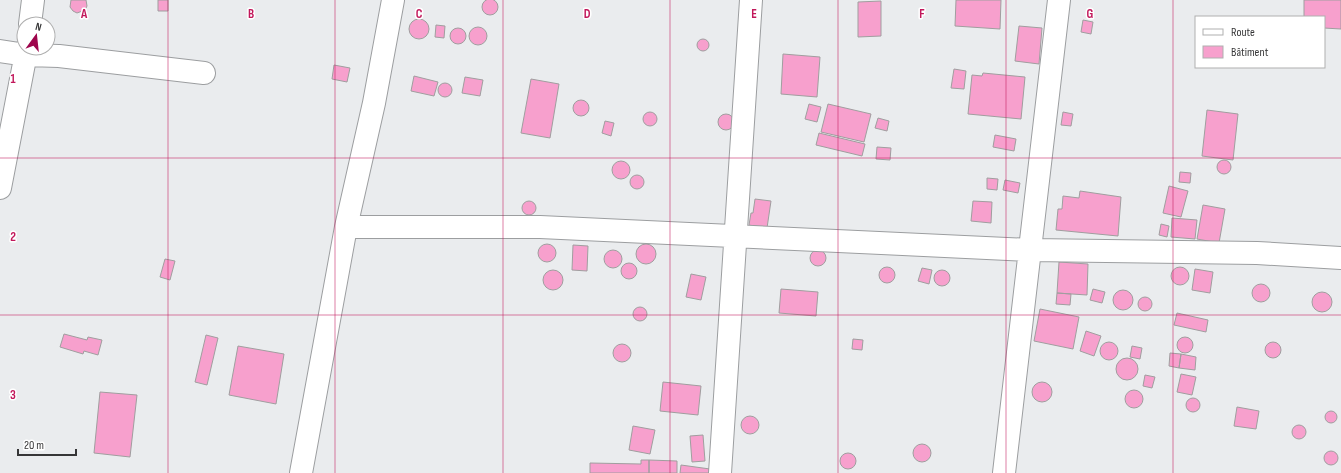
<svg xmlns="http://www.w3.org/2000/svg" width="1341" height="473" font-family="'Sofia Sans Condensed',sans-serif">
<rect width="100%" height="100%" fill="#eaecee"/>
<path fill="#f7a0cd" stroke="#a09e9f" d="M482 7a8 8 0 1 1 16 0a8 8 0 1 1-16 0Z
M71 0H86L87 6 85 10 77 13 73 11 70 7Z
M158 0H168V11H158Z
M956 0H1001L1000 29 955 26Z
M1304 0H1341V29L1324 28V17H1304Z
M881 1V36L858 37V2Z
M409 29a10 10 0 1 1 20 0a10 10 0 1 1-20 0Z
M1083 20 1093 22 1091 34 1081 32Z
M436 25 445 26 444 38 435 37Z
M1019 26 1042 28 1039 64 1015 61Z
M469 36a9 9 0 1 1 18 0a9 9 0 1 1-18 0Z
M450 36a8 8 0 1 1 16 0a8 8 0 1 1-16 0Z
M697 45a6 6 0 1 1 12 0a6 6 0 1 1-12 0Z
M783 54 820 57 817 97 781 94Z
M334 65 350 68 347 82 332 79Z
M954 69 966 71 964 89 951 88Z
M983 73 1025 77 1021 119 968 114 972 75 982 76Z
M414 76 438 82 434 96 411 91Z
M465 77 483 80 480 96 462 93Z
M531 79 559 84 550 138 521 133Z
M438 90a7 7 0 1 1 14 0a7 7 0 1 1-14 0Z
M573 108a8 8 0 1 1 16 0a8 8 0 1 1-16 0Z
M809 104 821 107 817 122 805 119Z
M828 104 871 114 864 142 821 132Z
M1207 110 1238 114 1233 160 1202 156Z
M643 119a7 7 0 1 1 14 0a7 7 0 1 1-14 0Z
M1063 112 1073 114 1071 126 1061 125Z
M718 122a8 8 0 1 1 16 0a8 8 0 1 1-16 0Z
M878 118 889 121 887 131 875 128Z
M605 121 614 123 611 136 602 133Z
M819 133 865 144 862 156 816 145Z
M995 135 1016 139 1014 151 993 147Z
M877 147 891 148 890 160 876 159Z
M1217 167a7 7 0 1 1 14 0a7 7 0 1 1-14 0Z
M612 170a9 9 0 1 1 18 0a9 9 0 1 1-18 0Z
M1180 172 1191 173 1190 183 1179 182Z
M630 182a7 7 0 1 1 14 0a7 7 0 1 1-14 0Z
M987 178 998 179 997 190 987 189Z
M1005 180 1020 183 1018 193 1003 190Z
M1169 186 1188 191 1181 217 1163 213Z
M1080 191 1121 197 1118 236 1056 230 1058 209H1062L1063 196 1079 198Z
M755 199 771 201 767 228 749 225 751 213H753Z
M522 208a7 7 0 1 1 14 0a7 7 0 1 1-14 0Z
M973 201 992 202 991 223 971 221Z
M1203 205 1225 209 1219 243 1197 239Z
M1172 218 1197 220 1195 239 1171 237Z
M1161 224 1169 226 1167 237 1159 235Z
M538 253a9 9 0 1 1 18 0a9 9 0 1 1-18 0Z
M636 254a10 10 0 1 1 20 0a10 10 0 1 1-20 0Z
M573 245 588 246 587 271 572 270Z
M810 258a8 8 0 1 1 16 0a8 8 0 1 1-16 0Z
M604 259a9 9 0 1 1 18 0a9 9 0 1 1-18 0Z
M165 259 175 261 170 280 160 277Z
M1059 262 1088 264 1087 295 1057 293Z
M621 271a8 8 0 1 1 16 0a8 8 0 1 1-16 0Z
M1171 276a9 9 0 1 1 18 0a9 9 0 1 1-18 0Z
M879 275a8 8 0 1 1 16 0a8 8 0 1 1-16 0Z
M922 268 932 270 929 284 918 281Z
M1195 269 1213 272 1210 293 1192 290Z
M934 278a8 8 0 1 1 16 0a8 8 0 1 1-16 0Z
M543 280a10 10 0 1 1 20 0a10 10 0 1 1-20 0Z
M691 274 706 277 701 300 686 297Z
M1252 293a9 9 0 1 1 18 0a9 9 0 1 1-18 0Z
M781 289 818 292 816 316 779 313Z
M1093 289 1105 292 1102 303 1090 300Z
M1113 300a10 10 0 1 1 20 0a10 10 0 1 1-20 0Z
M1312 302a10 10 0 1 1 20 0a10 10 0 1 1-20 0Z
M1057 293 1071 294 1070 305 1056 304Z
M1138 304a7 7 0 1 1 14 0a7 7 0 1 1-14 0Z
M633 314a7 7 0 1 1 14 0a7 7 0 1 1-14 0Z
M1040 309 1079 317 1073 349 1034 341Z
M1177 313 1208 320 1206 332 1174 325Z
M1086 331 1101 336 1094 356 1080 351Z
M64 334 87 340 88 337 102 340 98 355 84 351 83 354 60 347Z
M206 335 218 338 207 385 195 382Z
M1177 345a8 8 0 1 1 16 0a8 8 0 1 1-16 0Z
M853 339 863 340 862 350 852 349Z
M1100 351a9 9 0 1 1 18 0a9 9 0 1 1-18 0Z
M1265 350a8 8 0 1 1 16 0a8 8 0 1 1-16 0Z
M613 353a9 9 0 1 1 18 0a9 9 0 1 1-18 0Z
M238 346 284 354 276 404 229 395Z
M1132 346 1142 348 1140 359 1130 357Z
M1170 353 1181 354 1179 368 1169 366Z
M1181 354 1196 357 1195 370 1179 368Z
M1116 369a11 11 0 1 1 22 0a11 11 0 1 1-22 0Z
M1181 374 1196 377 1192 395 1177 392Z
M1145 375 1155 377 1152 388 1143 386Z
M663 382 701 386 698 415 660 411Z
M1032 392a10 10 0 1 1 20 0a10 10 0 1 1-20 0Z
M1125 399a9 9 0 1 1 18 0a9 9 0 1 1-18 0Z
M100 392 137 395 130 457 94 453Z
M1186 405a7 7 0 1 1 14 0a7 7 0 1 1-14 0Z
M1237 407 1259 411 1256 429 1234 426Z
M1325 417a6 6 0 1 1 12 0a6 6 0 1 1-12 0Z
M741 425a9 9 0 1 1 18 0a9 9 0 1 1-18 0Z
M1292 432a7 7 0 1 1 14 0a7 7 0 1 1-14 0Z
M633 426 655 430 650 454 629 450Z
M703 435 705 461 692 462 690 436Z
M913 453a9 9 0 1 1 18 0a9 9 0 1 1-18 0Z
M1324 458a7 7 0 1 1 14 0a7 7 0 1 1-14 0Z
M840 461a8 8 0 1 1 16 0a8 8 0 1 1-16 0Z
M641 460H649V473H590V463L641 464Z
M649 460 677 461V473H649Z
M681 465 710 469V473H680Z"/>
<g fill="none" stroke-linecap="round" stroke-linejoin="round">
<g stroke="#9c9ea0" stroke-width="24">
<path id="minor" d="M30 24 33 0
M0 51 26 55 59 56 204 73
M0 188 27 48
M346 227H540L1031 250 1257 253 1341 258
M301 473 346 227 374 103 393 0
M720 473C730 315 741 158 751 0
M1004 473 1059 0"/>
</g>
<use href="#minor" stroke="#fff" stroke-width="22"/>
</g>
<path fill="none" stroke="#c2185b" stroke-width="1" stroke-opacity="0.55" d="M168 0V473M335 0V473M503 0V473M670 0V473M838 0V473M1006 0V473M1173 0V473M0 158H1341M0 315H1341"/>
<g font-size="13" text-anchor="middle" font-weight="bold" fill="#c2185b" stroke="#fff" stroke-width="3" stroke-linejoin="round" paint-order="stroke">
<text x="84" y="18">A</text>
<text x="251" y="18">B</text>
<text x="419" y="18">C</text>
<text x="587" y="18">D</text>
<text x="754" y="18">E</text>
<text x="922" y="18">F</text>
<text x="1090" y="18">G</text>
<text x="13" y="83">1</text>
<text x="13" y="241">2</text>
<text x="13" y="399">3</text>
</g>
<rect x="1195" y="16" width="130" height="52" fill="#ffffff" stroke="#afafaf"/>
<rect x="1203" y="29" width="20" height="6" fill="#ffffff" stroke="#afafaf"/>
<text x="1231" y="36" font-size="12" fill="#363637">Route</text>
<rect x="1203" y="46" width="20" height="12" fill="#f7a0cd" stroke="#afafaf"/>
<text x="1231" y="56" font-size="12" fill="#363637">Bâtiment</text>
<g transform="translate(36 36) rotate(15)"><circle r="19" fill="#ffffff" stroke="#afafaf"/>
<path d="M0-3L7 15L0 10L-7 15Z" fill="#9e054c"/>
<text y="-6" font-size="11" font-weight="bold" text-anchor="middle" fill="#363637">N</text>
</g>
<path d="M18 449v6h58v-6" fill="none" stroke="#363637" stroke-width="2"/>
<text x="24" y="449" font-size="12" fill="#363637" stroke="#ffffff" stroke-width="3" paint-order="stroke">20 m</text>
</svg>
